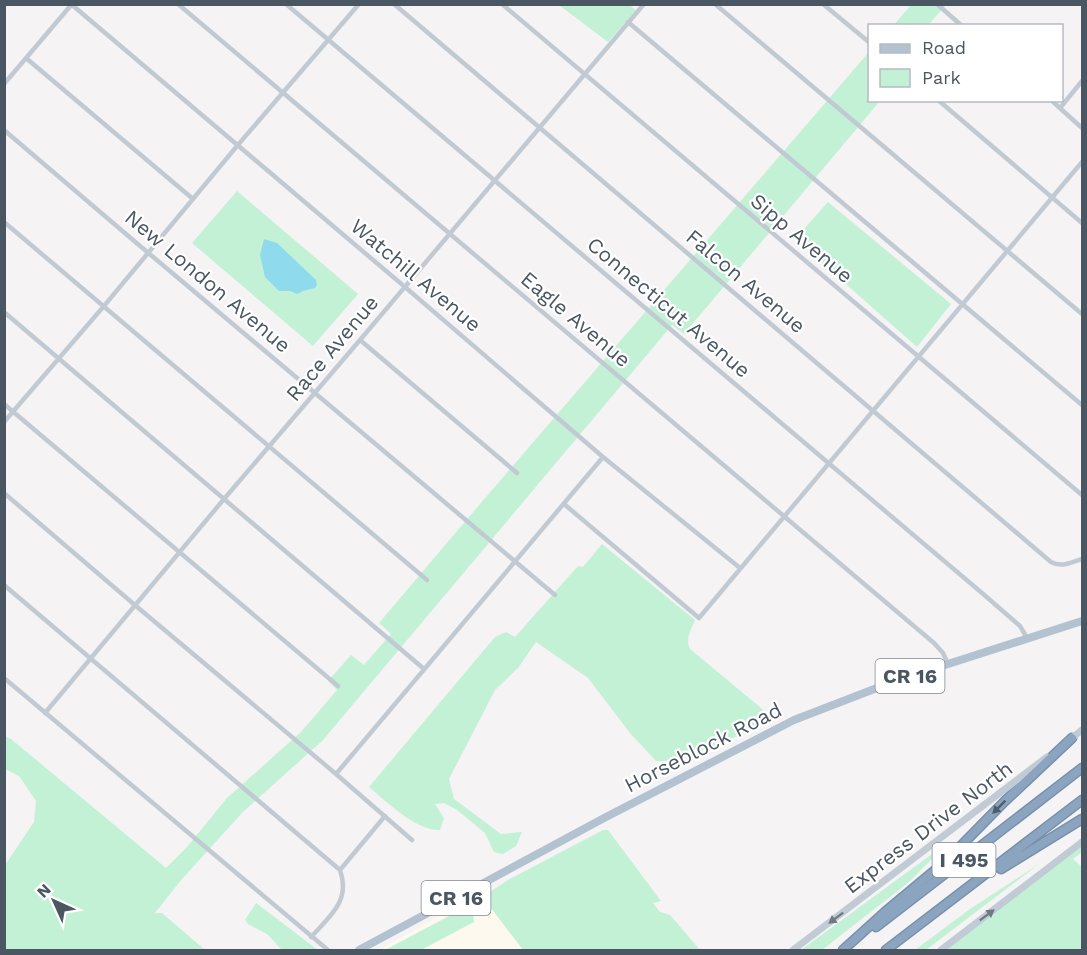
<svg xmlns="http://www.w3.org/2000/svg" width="1087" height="955" font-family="'Work Sans',sans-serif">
<rect width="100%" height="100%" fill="#f5f3f3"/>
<path fill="#fdf9ef" d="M484 891 528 950H379Z"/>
<path fill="#c3f1d5" d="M559 5H629L636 10 608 42Z
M911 5H946L928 25 893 26Z
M869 52 870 100 880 101 684 334 672 325 323 740 243 812 182 879 155 913H162L205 950H5V865L34 822 36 801 19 776 5 769 4 736 11 739 166 868 187 847 227 798 301 732 337 690 328 681 351 655 364 665 391 634 379 623 474 511Z
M237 191 358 294 313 346 192 243Z
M828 202 951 304 917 347 795 239Z
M602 544 695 620C691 630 685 639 690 649L761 708 767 715 757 727 722 743 682 757 664 761H656L630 733 588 678 536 642 518 668 495 690 449 779 454 799 501 834 522 832 516 846 503 854 494 852 485 833 457 810 444 803 435 804 444 818 440 830C416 831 387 802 369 787L495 637 506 632 515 637 578 566 583 567Z
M603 830H608L661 901 653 903 660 912 670 915 700 950H523L488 904 490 892 508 880Z
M1082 843V852L1073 859 1082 867V950H946Z
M943 846 929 862 909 882 822 950H801Z
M1039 864 926 950H915L970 909Z
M256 903 318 950H282L267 934 248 924 245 920Z
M464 908 473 914 474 922 421 950H385Z"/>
<path fill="#90daee" d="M264 239 277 243 316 280 317 285 315 288 303 291 297 294 290 291H279L265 277 260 255Z"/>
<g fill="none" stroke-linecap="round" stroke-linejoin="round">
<g stroke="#7690ad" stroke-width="11">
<path id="motorway" d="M1001 869 1082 819
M876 927 1082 768
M843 950 885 912 945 862 1005 801 1072 738
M886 950 1082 800"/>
</g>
<path stroke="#c1cad2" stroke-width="4.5" d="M71 4 405 287 603 457 740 568
M178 4 934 643 943 653 948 664
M286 4 982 593 1020 626 1027 638
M394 4 1051 562C1062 568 1071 562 1082 559
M502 4 1082 495
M715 4 1082 314
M823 4 870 43
M937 4 962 26
M628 22 1082 405
M26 58 193 199
M4 84 72 4
M938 100 1082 223
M1051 100 1082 128
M1060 108 1082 81
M4 130 133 240 555 595
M4 222 427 580
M4 312 424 669
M360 340 517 473
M4 404 338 686
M4 422 104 306 237 146 359 4
M4 493 136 606 336 774 412 840
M564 504 699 618 1082 162
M4 585 340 870
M4 678 328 950
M45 713 224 499 360 340 644 4
M336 774 603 457
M311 937C330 916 351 901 340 870L385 816"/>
<path stroke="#c1cbd6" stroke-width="7" d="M1068 741 1082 730
M793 950 1047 757
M941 950 1082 842"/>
<path stroke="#b3c2d1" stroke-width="8" d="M359 950 606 817 794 720 895 681 1082 621"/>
<use href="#motorway" stroke="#8ba5c1" stroke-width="8"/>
</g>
<defs><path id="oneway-solid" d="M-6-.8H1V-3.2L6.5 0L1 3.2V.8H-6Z" transform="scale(1.5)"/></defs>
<use fill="#505e6b" href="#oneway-solid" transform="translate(999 807) rotate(135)"/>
<g fill="#6e7984">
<use href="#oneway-solid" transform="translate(987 915) rotate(-37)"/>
<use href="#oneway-solid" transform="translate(836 918) rotate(143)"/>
</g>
<g text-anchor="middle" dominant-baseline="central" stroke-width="4.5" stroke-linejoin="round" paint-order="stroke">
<g fill="#fff" stroke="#808990" stroke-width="1.5">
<rect x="875.5" y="659" width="69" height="34" rx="4.5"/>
<rect x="932.5" y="843" width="63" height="34" rx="4.5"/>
<rect x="421.5" y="881" width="69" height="34" rx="4.5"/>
</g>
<g font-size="20" font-weight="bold" fill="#4a5661">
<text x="910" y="676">CR 16</text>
<text x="964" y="860">I 495</text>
<text x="456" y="898">CR 16</text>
</g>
<g font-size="21" fill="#4a5661" stroke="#fff">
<text transform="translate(802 238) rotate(40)">Sipp Avenue</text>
<text transform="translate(416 275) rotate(40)">Watchill Avenue</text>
<text transform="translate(208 281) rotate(40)">New London Avenue</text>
<text transform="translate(746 281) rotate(40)">Falcon Avenue</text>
<text transform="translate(669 307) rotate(40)">Connecticut Avenue</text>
<text transform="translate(576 319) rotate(40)">Eagle Avenue</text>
<text transform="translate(332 348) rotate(-50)">Race Avenue</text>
<text transform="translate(703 747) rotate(-27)">Horseblock Road</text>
<text transform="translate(928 827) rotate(-37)">Express Drive North</text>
</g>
</g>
<rect width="1087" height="955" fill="none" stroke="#4a5661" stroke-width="12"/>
<rect x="868" y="24" width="195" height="78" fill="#ffffff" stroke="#b7bbc0" stroke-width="1.5"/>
<rect x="880" y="44" width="30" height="9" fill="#b3c2d1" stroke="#b7bbc0" stroke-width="1.5"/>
<text x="922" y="54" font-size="18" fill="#4a5661">Road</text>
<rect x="880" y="69" width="30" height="18" fill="#c3f1d5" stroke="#b7bbc0" stroke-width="1.5"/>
<text x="922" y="84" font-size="18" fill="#4a5661">Park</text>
<g transform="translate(54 901) rotate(315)" stroke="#ffffff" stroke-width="4.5" paint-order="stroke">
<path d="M0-4.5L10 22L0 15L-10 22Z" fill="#4a5661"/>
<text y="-9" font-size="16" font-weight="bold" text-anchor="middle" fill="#4a5661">N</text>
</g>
</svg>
